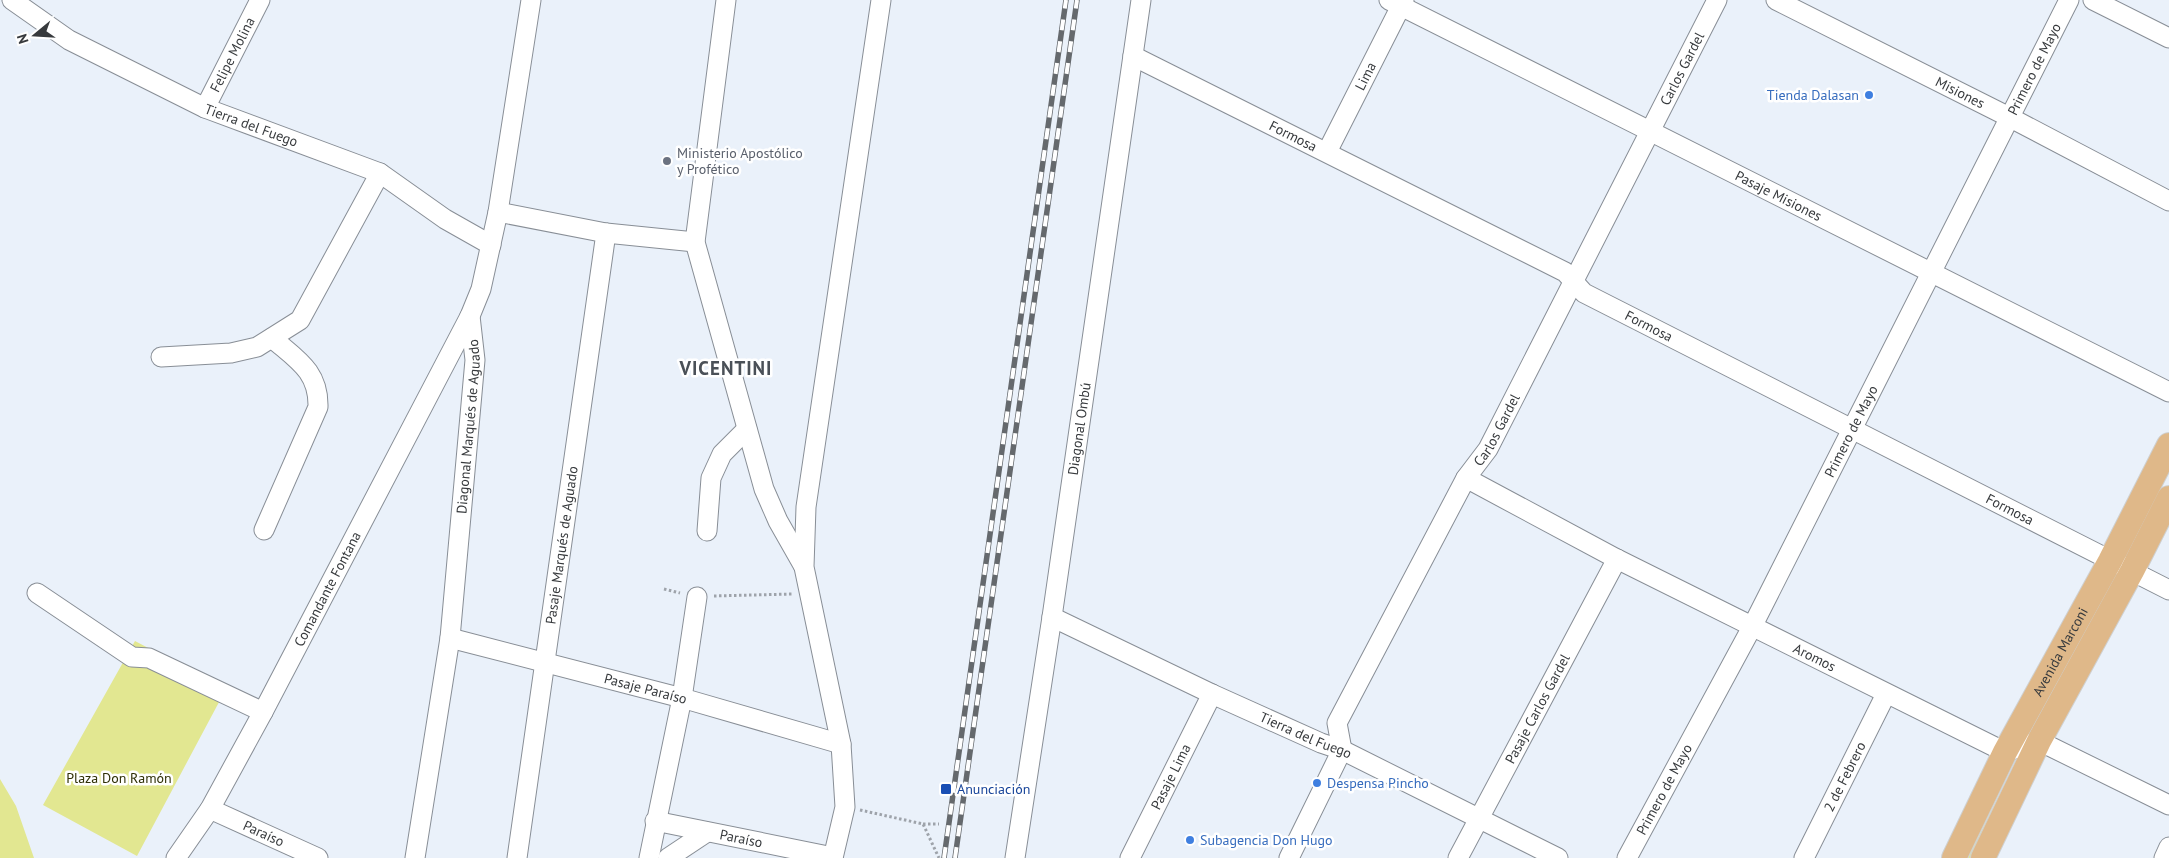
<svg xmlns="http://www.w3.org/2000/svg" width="2169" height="858" font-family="'PT Sans',sans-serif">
<rect width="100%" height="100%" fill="#eaf1fa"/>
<path fill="#e2e791" d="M135 641 226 689 137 856 43 805Z
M0 779 16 806 34 858H0Z
M2006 781 2010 783 1973 858H1968Z"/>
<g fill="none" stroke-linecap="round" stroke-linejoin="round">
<g stroke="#888e96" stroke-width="21">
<g id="minor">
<path id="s1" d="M12 0 69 40 205 108 380 173 445 219 491 245"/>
<path d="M726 0 695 242 764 489 778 521 803 565"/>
<path id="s2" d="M1389 0 2169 392"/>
<path id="s3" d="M1776 0 2009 117 2169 201"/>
<path d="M2093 0 2169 38"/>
<path id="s4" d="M1133 56 1565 272 1584 293 2169 590"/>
<path id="s5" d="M205 108 260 0"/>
<path id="s6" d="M1327 152 1404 0"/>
<path d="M498 212 606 233 695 242"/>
<path d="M161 357 231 353 257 347 300 320 380 173"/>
<path id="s7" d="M1466 478 1617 559 2005 752 2039 741 2169 805"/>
<path d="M264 530 318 407C319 371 296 359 272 338"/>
<path d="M707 531 711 478 722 454 747 429"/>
<path d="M37 593 132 657 149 658 263 712"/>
<path id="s8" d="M1052 617 1212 694 1321 743 1342 750 1558 858"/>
<path id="s9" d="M450 638 682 698 841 744"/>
<path id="s10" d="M210 809 318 858"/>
<path id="s11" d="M655 821 833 857"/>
<path id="s12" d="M176 858 210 809 263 712 470 316 481 289 498 212 531 0"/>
<path id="s13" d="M415 858 450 638 475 360 470 316"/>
<path id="s14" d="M517 858 606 233"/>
<path d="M649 858 682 698 697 597"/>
<path d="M668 858 707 832"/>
<path d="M833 858 845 807 841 744 804 567 806 507 881 0"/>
<path id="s15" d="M1015 858 1052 617 1141 0"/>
<path id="s16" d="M1130 858 1212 694"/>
<path id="s17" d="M1289 858 1342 750 1337 723 1466 478 1488 449 1717 0"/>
<path id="s18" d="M1458 858 1617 559"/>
<path id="s19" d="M1627 858 1752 627 2069 0"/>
<path id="s20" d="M1804 858 1886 694"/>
<path d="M2164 858 2169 847"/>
</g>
</g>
<g stroke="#cfd0d0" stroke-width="26">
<g id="major">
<path id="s21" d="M1954 858 2005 752 2110 561 2169 445"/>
<path d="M1983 858 2039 741 2132 571 2169 498"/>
</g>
</g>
<path stroke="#9ea3aa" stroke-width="3" stroke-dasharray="2.5 2.5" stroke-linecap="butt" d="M664 589 680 593
M714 596 792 594
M860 810 923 824 939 858
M923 824H939"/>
<use href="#minor" stroke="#fff" stroke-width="19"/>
<use href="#major" stroke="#dfb889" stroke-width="24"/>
<g stroke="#65696d" stroke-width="5.5">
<path id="rail" d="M944 858 1066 0
M955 858 1077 0"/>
</g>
<use href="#rail" stroke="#fff" stroke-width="4" stroke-dasharray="11" stroke-linecap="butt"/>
</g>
<g fill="#3f7fe0" stroke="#fff" stroke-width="2">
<circle cx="1869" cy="95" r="5"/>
<circle cx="1317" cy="783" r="5"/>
<circle cx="1190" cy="840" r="5"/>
</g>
<circle fill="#6b7280" stroke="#fff" stroke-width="2" cx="667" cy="161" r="5"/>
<rect fill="#1a4fb4" stroke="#fff" stroke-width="2" x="940" y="783" width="12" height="12" rx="2.5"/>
<g text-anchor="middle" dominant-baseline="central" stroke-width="5" stroke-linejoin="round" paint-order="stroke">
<g font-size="14" fill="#373a3d" stroke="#fff">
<text stroke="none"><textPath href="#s5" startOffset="60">Felipe Molina</textPath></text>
<text stroke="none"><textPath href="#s17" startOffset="888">Carlos Gardel</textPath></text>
<text stroke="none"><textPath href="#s19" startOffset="888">Primero de Mayo</textPath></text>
<text stroke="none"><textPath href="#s6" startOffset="85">Lima</textPath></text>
<text stroke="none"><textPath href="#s3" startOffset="206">Misiones</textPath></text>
<text stroke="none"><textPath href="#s1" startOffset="271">Tierra del Fuego</textPath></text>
<text stroke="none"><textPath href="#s4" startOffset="179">Formosa</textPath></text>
<text stroke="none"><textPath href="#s2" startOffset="436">Pasaje Misiones</textPath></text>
<text stroke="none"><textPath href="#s4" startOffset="584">Formosa</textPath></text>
<text stroke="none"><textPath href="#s13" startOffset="435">Diagonal Marqués de Aguado</textPath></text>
<text stroke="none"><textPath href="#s17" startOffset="482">Carlos Gardel</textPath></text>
<text stroke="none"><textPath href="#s15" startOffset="434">Diagonal Ombú</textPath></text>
<text stroke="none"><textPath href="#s19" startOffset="482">Primero de Mayo</textPath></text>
<text stroke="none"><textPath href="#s4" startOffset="989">Formosa</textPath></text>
<text stroke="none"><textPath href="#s14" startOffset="316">Pasaje Marqués de Aguado</textPath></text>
<text stroke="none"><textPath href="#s12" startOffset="309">Comandante Fontana</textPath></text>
<text stroke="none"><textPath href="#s21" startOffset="232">Avenida Marconi</textPath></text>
<text stroke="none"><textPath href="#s7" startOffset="392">Aromos</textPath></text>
<text stroke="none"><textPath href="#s9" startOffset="202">Pasaje Paraíso</textPath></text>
<text stroke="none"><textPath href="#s18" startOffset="169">Pasaje Carlos Gardel</textPath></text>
<text stroke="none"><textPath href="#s8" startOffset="280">Tierra del Fuego</textPath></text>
<text stroke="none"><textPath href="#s16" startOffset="91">Pasaje Lima</textPath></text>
<text stroke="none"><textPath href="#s20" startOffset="91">2 de Febrero</textPath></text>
<text stroke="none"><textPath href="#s19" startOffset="78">Primero de Mayo</textPath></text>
<text stroke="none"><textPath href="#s10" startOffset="59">Paraíso</textPath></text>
<text stroke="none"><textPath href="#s11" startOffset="88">Paraíso</textPath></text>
</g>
<g font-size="14" fill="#366cbe" stroke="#fff" text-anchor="start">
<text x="1859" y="95" text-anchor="end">Tienda Dalasan</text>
<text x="1327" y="783">Despensa Pincho</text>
<text x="1200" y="840">Subagencia Don Hugo</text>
</g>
<g font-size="14" fill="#5b616d" stroke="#fff" text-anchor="start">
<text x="677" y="153">Ministerio Apostólico<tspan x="677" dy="16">y Profético</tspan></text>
</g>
<g font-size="14" fill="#2e2f06" stroke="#fff">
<text x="119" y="778">Plaza Don Ramón</text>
</g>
<g font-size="14" fill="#164399" stroke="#fff" text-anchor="start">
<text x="957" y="789">Anunciación</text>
</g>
<g font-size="19" font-weight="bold" letter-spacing="1" fill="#4a5057" stroke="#fff">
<text x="726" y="368">VICENTINI</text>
</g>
</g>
<g transform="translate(35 35) rotate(252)" stroke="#ffffff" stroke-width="4" paint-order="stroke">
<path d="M0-4L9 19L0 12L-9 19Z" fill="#373a3d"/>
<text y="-8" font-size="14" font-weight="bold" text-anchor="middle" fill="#373a3d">N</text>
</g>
</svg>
